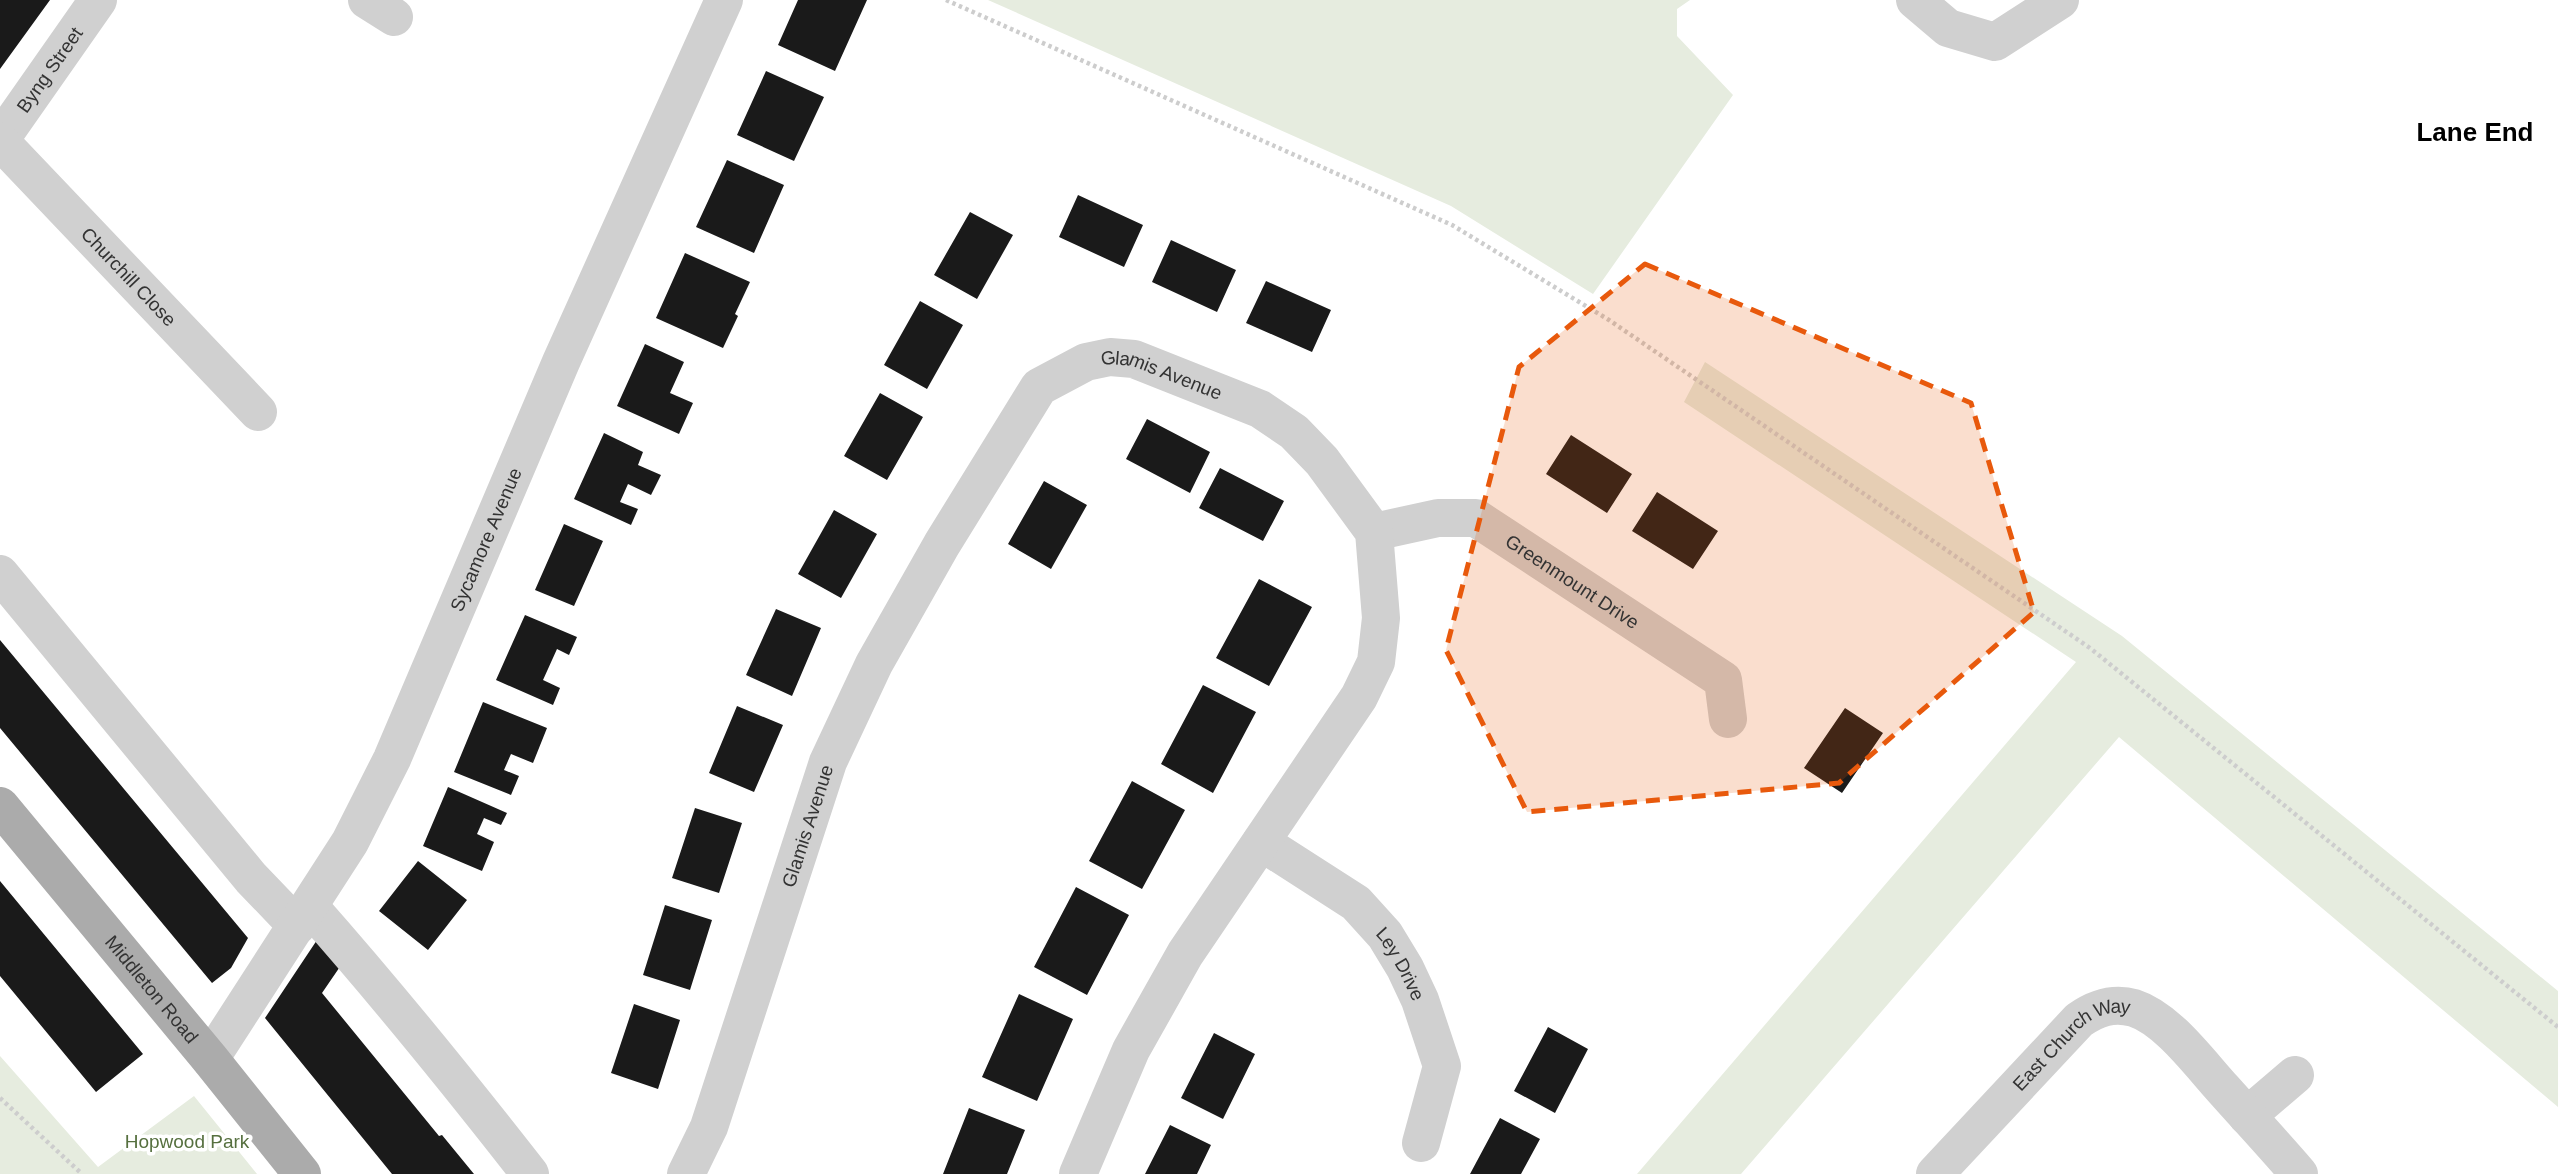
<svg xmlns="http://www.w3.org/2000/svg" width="2558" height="1174" font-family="Arial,sans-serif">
<rect width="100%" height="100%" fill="#fff"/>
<path fill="#e6ecdf" d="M988 0H1690L1677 9V36L1733 95 1593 294 1451 206Z
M1705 362 2122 636 2558 991V1107L2119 737 1741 1174H1637L2076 662 1684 402Z
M0 1056 98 1167 194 1096 257 1174H0Z"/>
<path fill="#1a1a1a" d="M0 0H50L0 69Z
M798 0H867L835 71 778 45Z
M766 71 824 97 794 161 737 135Z
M727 160 784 185 754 253 696 227Z
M1078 195 1143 225 1124 267 1059 237Z
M970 212 1013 235 977 299 934 275Z
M1171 240 1236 270 1217 312 1152 282Z
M685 253 750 282 735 314 738 316 723 348 656 318Z
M1266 281 1331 310 1312 352 1246 323Z
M920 301 963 325 927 389 884 365Z
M645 344 684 362 670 393 693 403 679 434 617 406Z
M880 393 923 417 887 480 844 456Z
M1147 419 1210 452 1190 493 1126 459Z
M604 433 643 452 638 465 661 475 651 495 628 484 620 502 638 509 631 525 574 499Z
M1571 435 1632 474 1607 513 1546 474Z
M1220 468 1284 501 1263 541 1199 508Z
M1044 481 1087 505 1051 569 1008 544Z
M1657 492 1718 531 1693 569 1632 531Z
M834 510 877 534 841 598 798 574Z
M564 524 603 541 574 606 535 590Z
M1259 579 1312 607 1269 686 1216 658Z
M776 609 821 628 792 696 746 675Z
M525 615 577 637 569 655 557 649 543 680 560 688 553 705 496 680Z
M0 640 248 938 231 968 212 983 0 728Z
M1203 685 1256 712 1213 793 1161 764Z
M483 702 547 728 533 763 511 754 504 770 519 776 511 795 454 772Z
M737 706 783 725 754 792 709 773Z
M1845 708 1883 733 1842 793 1804 768Z
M1132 781 1185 810 1142 889 1089 861Z
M448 787 507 813 501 825 484 818 477 834 494 842 482 871 423 846Z
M695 808 742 823 719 893 672 878Z
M418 861 467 900 428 950 379 911Z
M0 881 143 1054 96 1092 0 976Z
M1076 887 1129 915 1087 995 1034 967Z
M665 905 712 920 690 990 643 975Z
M323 931 348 955 322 993 439 1136 442 1135 474 1174H392L265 1018Z
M1019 994 1073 1019 1037 1101 982 1077Z
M634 1004 680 1020 658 1089 611 1073Z
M1548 1027 1588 1049 1555 1113 1514 1091Z
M1214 1033 1255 1054 1223 1119 1181 1098Z
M969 1108 1025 1130 1007 1174H943Z
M1500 1118 1540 1139 1521 1174H1470Z
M1170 1125 1211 1145 1197 1174H1145Z"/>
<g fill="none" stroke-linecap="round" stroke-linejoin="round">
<path stroke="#cdcdcd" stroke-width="4.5" stroke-dasharray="3.5 3.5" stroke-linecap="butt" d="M946 0 1452 225 1609 320 2090 648 2558 1027
M0 1098 82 1174"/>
<g stroke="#d0d0d0" stroke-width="38">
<path d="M367 0 394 17"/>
<path d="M1915 0 1948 28 1995 42 2060 0"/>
<path id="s1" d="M0 140 98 0"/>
<path id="s2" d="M0 141 258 412"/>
<path id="s3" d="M1374 532 1438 518H1476L1723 680 1728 719"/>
<path d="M0 574 251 878 297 926"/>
<path id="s4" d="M1261 842 1356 903 1385 935 1405 968 1420 1000 1442 1066 1421 1143"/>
<path d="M310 907C386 993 459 1083 530 1174"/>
<path id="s5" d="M210 1059 350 842 392 759 561 362 724 0"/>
<path d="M2247 1116 2295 1075"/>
<path id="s6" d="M686 1174 709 1127 828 762 874 664 942 544 1039 387 1086 362 1110 357 1134 359 1260 409 1294 432 1322 461 1374 532 1381 618 1376 662 1359 697 1185 954 1131 1050 1078 1174"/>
<path id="s7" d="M1935 1174 2079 1020C2096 1008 2113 1002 2134 1008 2168 1019 2200 1064 2224 1090 2249 1118 2275 1146 2299 1174"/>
</g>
<path stroke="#ababab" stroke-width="38" id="s8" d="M0 806 210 1059 302 1174"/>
</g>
<path fill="#e8590c" fill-opacity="0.2" stroke="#e8590c" stroke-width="5" stroke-dasharray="14 9" stroke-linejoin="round" d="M1645 264 1971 403 2034 612 1839 783 1527 812 1446 650 1519 367Z"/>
<g text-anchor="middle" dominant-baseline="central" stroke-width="7" stroke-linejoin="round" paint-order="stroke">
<g font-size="19" fill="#333" stroke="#fff">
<text stroke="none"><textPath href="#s1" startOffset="86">Byng Street</textPath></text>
<text stroke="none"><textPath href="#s2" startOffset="187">Churchill Close</textPath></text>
<text stroke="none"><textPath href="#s6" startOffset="999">Glamis Avenue</textPath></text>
<text stroke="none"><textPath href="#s5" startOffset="590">Sycamore Avenue</textPath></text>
<text stroke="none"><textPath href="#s3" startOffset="219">Greenmount Drive</textPath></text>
<text stroke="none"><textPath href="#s6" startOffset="369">Glamis Avenue</textPath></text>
<text stroke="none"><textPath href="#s4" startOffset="189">Ley Drive</textPath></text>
<text stroke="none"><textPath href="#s8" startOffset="238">Middleton Road</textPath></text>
<text stroke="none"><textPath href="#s7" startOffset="192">East Church Way</textPath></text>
</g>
<g font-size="19" fill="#56703f" stroke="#fff">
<text x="187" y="1141">Hopwood Park</text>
</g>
<g font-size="26" font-weight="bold" fill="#000" stroke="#fff">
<text x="2475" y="132">Lane End</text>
</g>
</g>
</svg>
